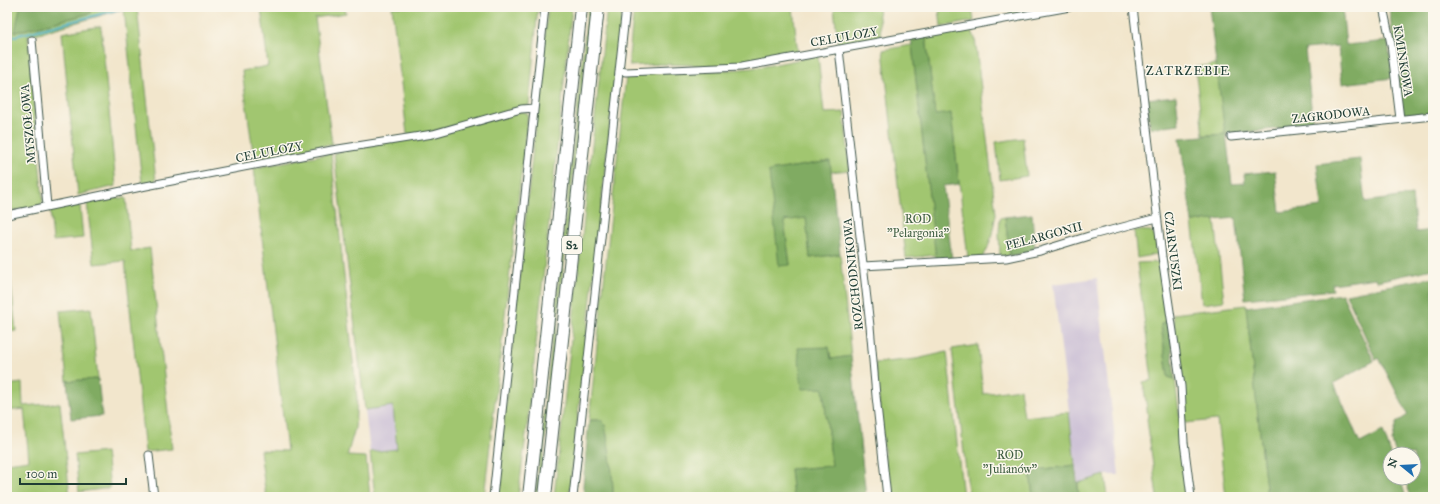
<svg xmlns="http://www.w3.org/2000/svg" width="1440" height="504" font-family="'IM FELL Great Primer',serif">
<rect width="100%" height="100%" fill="#fbf7ec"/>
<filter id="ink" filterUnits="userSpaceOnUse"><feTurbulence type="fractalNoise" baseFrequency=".025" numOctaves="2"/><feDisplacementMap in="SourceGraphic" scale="8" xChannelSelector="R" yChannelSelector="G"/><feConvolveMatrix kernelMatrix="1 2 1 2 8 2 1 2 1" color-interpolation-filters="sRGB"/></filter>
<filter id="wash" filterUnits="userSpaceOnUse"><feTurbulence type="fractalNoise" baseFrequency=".012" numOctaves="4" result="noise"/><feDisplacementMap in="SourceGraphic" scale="16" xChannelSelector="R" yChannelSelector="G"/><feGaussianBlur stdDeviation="0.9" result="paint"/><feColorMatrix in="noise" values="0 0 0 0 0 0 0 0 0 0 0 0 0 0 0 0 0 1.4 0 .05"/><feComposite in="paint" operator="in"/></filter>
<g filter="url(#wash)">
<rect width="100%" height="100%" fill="#f2e6cc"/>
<path fill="#cbbfd5" d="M1097 278 1119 475H1105L1078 483 1053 284Z
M393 405 397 449 370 452 365 410Z"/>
<path fill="#a1c670" stroke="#608252" d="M7 7H20L16 32 91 13 92 7H137L156 181 142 183 124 9 28 36 43 201 41 205 7 212Z
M261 7H345L346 13 315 18 332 144 254 160 242 71 268 66Z
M392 7H538L529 105 421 134H407Z
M548 7H572L528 419 518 497H496Z
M588 7H591L539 497H535Z
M607 7H623L569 497H554Z
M634 7H793L798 55 745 64 723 66 659 64 630 66 629 57Z
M834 7H878L881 38 838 46Z
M939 7H972L974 21 941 27Z
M1009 7H1046L1010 14Z
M101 26 116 186 78 195 62 33Z
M969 29 973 33 975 38 996 214C993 228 991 245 983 257L968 258 951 114 935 116 926 36Z
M912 45 936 255 906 258 883 50Z
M818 56 824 113 844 112 850 170 830 172 829 161 769 171 790 265 784 221 806 217 810 258 840 254 851 356 831 359 829 347 823 388 832 466 790 469 793 497H611L613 496C613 472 609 448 605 424L601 420H589L626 76C665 71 704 72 742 69 768 67 793 60 818 56Z
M1217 64 1226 134 1203 135 1195 67Z
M523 111 528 114 484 497H375L370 452 397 449 393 406 365 410 334 153Z
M1023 138 1027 176 1000 180 996 142Z
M331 153 357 398 355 428 347 456 366 457 370 497H266L260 450 287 451 254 168Z
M118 198H126L131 251 150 248 172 449 145 452 125 261 94 264 87 203Z
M77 205 80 206 83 238 53 241 50 210Z
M1005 217 1010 256H1001L1000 255 999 233 1000 218Z
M1215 220 1224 301 1202 304 1192 222Z
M1134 230 1151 231 1155 237 1157 254 1137 258Z
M7 245 16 331 7 332Z
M1158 262H1161L1169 319 1163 322 1161 325 1168 377 1175 379 1189 497H1157L1147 419 1148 416 1143 382 1152 380 1137 263Z
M1246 305 1267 497H1226L1217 420 1185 423 1173 314Z
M91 308 98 379 67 381 60 311Z
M978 345 983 394 1020 389 1024 417 1069 412 1075 465 1030 471 1033 497H969L952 349Z
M947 352 963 497H889L875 363 916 359Z
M22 383 23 406 60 403 70 497H7V463L29 460 24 409 7 411V385Z
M106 452 110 488 79 492 75 455Z
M1105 475 1108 497H1079L1078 483Z"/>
<path fill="#80ab62" stroke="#50744b" d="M20 7H92L91 13 15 32Z
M1209 7H1342L1346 45 1388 41 1393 78 1342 84 1338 46 1305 49 1313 125 1226 134 1232 184 1245 183 1244 174 1275 171 1280 212 1322 207 1317 164 1360 159 1365 202 1412 195 1416 232 1433 230V269L1377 281 1376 278 1332 284 1333 290 1245 299 1236 218 1192 222 1180 138 1225 134Z
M1389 7H1433V113L1402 116Z
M926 36 935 115 951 113 959 184 943 186 952 259H936L912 45 911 39Z
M1176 96 1179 124 1150 128 1146 99Z
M830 161 840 254 810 258 806 218 784 221 790 265 779 266 769 171Z
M1032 214 1035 251 1010 256 1005 217Z
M1433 277V487L1422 497H1411L1404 478H1414V454H1396L1392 442 1397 422 1408 415 1379 358 1376 360 1346 294Z
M1342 294 1374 361 1334 383 1360 443 1383 431 1391 454 1390 478H1400L1406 497H1267L1246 307Z
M1169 319 1175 379 1168 377 1161 325 1163 322Z
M829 347 831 359 851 356 866 497H793L790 469 832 466 823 388 802 389 798 348Z
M98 379 102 416 71 419 67 381Z
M589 420H601L605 424C609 448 613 472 613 496L611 497H584L583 486Z
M1075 465 1079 497H1033L1030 471Z"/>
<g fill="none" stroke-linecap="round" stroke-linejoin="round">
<path stroke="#4dafcc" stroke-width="2" d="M7 38 128 7"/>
</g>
</g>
<g filter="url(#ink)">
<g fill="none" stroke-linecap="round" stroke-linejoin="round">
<g stroke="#3f564b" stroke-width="9">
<path id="street" d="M1133 7 1162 257 1181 386 1184 442 1191 497
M1383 7 1391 44 1400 119
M32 40 47 206
M839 49 870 326 876 396 887 497
M620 71 626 72 741 67 1070 7
M1231 137 1433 116
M7 215 146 186 332 150 433 134 521 109 534 108
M863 266 1006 258 1040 251 1092 235 1157 218
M149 455 154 497
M493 497 545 7
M573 497 626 7"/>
</g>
<g stroke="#3f564b" stroke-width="14">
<path id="highway" d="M529 497 581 7
M545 497 598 7"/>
</g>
<use href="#street" stroke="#fff" stroke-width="7"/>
<use href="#highway" stroke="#fff" stroke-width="12"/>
</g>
</g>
<g text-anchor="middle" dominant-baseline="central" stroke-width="3" stroke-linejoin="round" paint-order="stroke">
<rect fill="#fbf7ec" stroke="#61756b" stroke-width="1" x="562" y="236" width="20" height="18" rx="3"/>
<g font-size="11" font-weight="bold" fill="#1f3d34">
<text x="572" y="245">S2</text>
</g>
<g font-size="12" fill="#1f3d34" stroke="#fbf7ec">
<text transform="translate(844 37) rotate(-10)">CELULOZY</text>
<text transform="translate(1403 61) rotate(81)">KMINKOWA</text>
<text transform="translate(1331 115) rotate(-6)">ZAGRODOWA</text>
<text transform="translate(28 124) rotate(-95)">MYSZOŁOWA</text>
<text transform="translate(269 152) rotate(-11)">CELULOZY</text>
<text transform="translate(1044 236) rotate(-15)">PELARGONII</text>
<text transform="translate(1173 251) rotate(83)">CZARNUSZKI</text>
<text transform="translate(853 274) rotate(-96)">ROZCHODNIKOWA</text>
</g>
<g font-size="12" fill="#405f43" stroke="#fbf7ec">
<text x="918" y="219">ROD<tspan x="918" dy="14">"Pelargonia"</tspan></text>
<text x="1010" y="455">ROD<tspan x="1010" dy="14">"Julianów"</tspan></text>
</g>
<g font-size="13" letter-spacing="1" fill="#1f3d34" stroke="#fbf7ec">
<text x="1188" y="71">ZATRZEBIE</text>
</g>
</g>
<rect width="1440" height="504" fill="none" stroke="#fbf7ec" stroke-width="24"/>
<g transform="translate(1402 466) rotate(288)"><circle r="19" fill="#fbf7ec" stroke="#a3ada2"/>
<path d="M0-3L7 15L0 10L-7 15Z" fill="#1f6fb2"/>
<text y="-6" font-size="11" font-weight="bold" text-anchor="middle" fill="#1f3d34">N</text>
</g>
<path d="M20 478v6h106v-6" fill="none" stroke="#1f3d34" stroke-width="2"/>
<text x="26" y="478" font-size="12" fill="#1f3d34" stroke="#fbf7ec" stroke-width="3" paint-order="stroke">100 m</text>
</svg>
